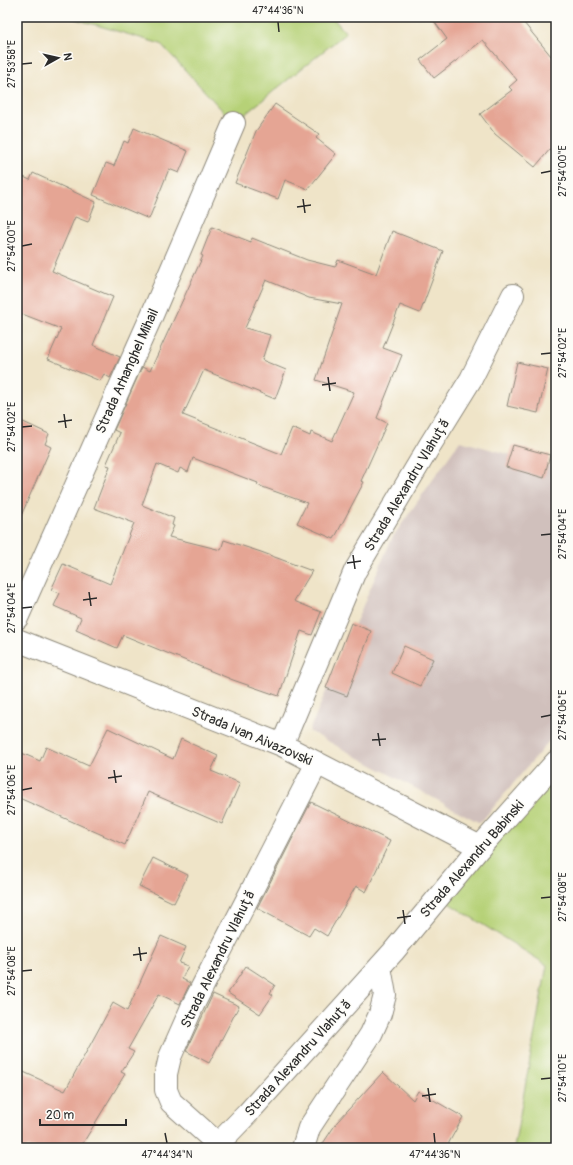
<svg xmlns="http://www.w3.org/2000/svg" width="573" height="1165" font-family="Pangolin,sans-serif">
<rect width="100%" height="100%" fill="#fdfcf7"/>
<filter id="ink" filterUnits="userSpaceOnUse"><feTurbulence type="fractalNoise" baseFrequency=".025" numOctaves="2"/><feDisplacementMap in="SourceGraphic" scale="8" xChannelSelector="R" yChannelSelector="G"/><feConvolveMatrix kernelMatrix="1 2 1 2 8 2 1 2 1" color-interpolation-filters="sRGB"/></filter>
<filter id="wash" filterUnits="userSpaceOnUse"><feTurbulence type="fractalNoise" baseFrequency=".012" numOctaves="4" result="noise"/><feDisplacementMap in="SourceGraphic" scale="16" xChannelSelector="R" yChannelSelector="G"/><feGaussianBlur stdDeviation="0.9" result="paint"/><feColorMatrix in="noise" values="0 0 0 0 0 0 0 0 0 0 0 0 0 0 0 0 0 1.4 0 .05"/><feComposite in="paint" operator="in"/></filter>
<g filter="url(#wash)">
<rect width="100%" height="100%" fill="#efe4c8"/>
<path fill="#d0c0bc" d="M460 441 556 467V733L480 823 309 731 392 538Z"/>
<path fill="#b6d177" stroke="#707e51" d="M69 17H332L346 33 234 123 161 44Z
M556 761V1148H514L547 965 439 897Z"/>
<g id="blocks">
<path fill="#e5a594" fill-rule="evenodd" d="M431 17H519L556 62V142L535 167 495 134 480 114 512 90 509 87 517 80 483 40 434 78 420 60 447 39Z
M275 104 319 134 316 138 336 154 308 189 285 180 278 199 235 183 256 131Z
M134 128 188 151 179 173 169 169 149 219 93 195 106 163 114 166 124 141 128 143Z
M33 173 96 202 88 222 75 217 52 271 113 297 93 345 120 357 110 378 104 374 100 381 48 359 61 329 17 312V174L30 180Z
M212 227 251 242 252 238 307 260 335 267 338 260 376 274 392 231 443 251 420 313 400 305 383 348 402 355 377 418 387 423 361 481 364 482 334 539 297 523 307 503 257 485 258 483 193 458 188 472 180 468 178 473 157 464 142 505 174 518 172 525 174 526 169 537 221 550 224 540 261 552 312 571 294 601 321 612 312 635 301 631 279 696 233 680 123 635 117 648 76 630 81 618 54 606 60 593 51 590 63 564 110 584 134 523 94 508 110 466 106 465 120 433 114 430 142 367 150 371 203 256 201 255ZM266 280 309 298 342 304 316 380 354 392 332 441 311 432 310 436 292 428 281 454 183 415 204 370 275 399 286 370 262 360 270 335 245 328Z
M517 362 548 369 538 413 507 406Z
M17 419 49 434 45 444 51 447 17 525Z
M513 445 550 455 544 478 506 467Z
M351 623 371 631 347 696 326 688Z
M404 646 433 659 420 686 392 673Z
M108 728 173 759 181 739 218 756 211 771 240 783 222 824 148 792 125 845 17 797V751L40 761 46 747 89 766Z
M311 802 390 841 366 892 356 886 327 936 314 928 309 936 257 908Z
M153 858 188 875 174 903 139 886Z
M161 936 186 947 179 963 188 966 182 979 190 983 180 1004 159 994 128 1049 134 1052 121 1072 125 1074 80 1148H17V1069L65 1091 113 1003 127 1011Z
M246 966 275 985 270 993 273 995 260 1014 228 993Z
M213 994 239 1006 209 1063 186 1051Z
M383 1072 413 1100 418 1091 463 1117 446 1148H320L337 1122Z"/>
</g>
</g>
<g filter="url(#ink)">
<use href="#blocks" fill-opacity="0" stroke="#8d887a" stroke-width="1"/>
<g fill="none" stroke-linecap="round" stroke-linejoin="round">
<g stroke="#8d887a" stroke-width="24">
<path id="minor" d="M17 618 152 315 234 123
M17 640 282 745 480 847
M282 745 355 571 430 445 471 379 513 295
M218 1144 171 1102 166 1090V1074L170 1057 193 1005 317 763
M303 1148 309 1128 371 1034 380 1014 385 995 380 967"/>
</g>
<g stroke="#8d887a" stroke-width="24">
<path id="tertiary" d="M214 1148 247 1114 393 952 480 847 556 762"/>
</g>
<use href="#minor" stroke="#fff" stroke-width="22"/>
<use href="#tertiary" stroke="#fff" stroke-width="22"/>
</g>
</g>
<path fill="none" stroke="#2b2b2b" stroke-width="1.5" d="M278 22 279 32M22 64 32 63M541 173 551 171M303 199 305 213M297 207 311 205M22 246 32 244M541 354 551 353M328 377 330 391M322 385 336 383M64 414 66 428M58 422 72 420M22 427 32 426M541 535 551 534M353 555 355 569M347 563 361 561M89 592 91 606M83 600 97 598M22 608 32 607M541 717 551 715M378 733 380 746M372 740 386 739M114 770 116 783M108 778 122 776M22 790 32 788M541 898 551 897M403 910 405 924M397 918 411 916M139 947 141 961M133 955 147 953M22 971 32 970M541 1079 551 1078M428 1088 430 1102M422 1096 436 1094M165 1133 167 1143M434 1133 435 1143"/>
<g text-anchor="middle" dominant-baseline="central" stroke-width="3" stroke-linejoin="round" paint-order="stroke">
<g font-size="14" fill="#2b2b2b" stroke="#fdfcf7">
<text transform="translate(127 371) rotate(-66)">Strada Arhanghel Mihail</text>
<text transform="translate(407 485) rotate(-59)">Strada Аlexandru Vlahuță</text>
<text transform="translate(252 736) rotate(23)">Strada Ivan Aivazovski</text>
<text transform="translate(472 859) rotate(-49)">Strada Alexandru Babinski</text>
<text transform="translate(218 959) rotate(-64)">Strada Alexandru Vlahuță</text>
<text transform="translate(298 1058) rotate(-48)">Strada Аlexandru Vlahuță</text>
</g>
</g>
<rect width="573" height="1165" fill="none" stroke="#fdfcf7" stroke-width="44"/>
<g transform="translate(58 58) rotate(82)" stroke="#fdfcf7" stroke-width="3" paint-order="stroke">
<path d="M0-3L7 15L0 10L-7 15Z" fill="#2b2b2b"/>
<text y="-6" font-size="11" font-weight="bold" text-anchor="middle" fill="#2b2b2b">N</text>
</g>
<path d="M40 1119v6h86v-6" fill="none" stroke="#2b2b2b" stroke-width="2"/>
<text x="46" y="1119" font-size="12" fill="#2b2b2b" stroke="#fdfcf7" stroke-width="3" paint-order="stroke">20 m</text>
<rect x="22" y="22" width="529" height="1121" fill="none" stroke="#2b2b2b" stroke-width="1.5"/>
<g font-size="10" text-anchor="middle" fill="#2b2b2b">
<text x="278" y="14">47°44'36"N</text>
<text transform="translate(11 64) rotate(-90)" y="4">27°53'58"E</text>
<text transform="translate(562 171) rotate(-90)" y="4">27°54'00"E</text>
<text transform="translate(11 246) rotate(-90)" y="4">27°54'00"E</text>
<text transform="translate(562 353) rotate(-90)" y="4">27°54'02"E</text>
<text transform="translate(11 427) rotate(-90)" y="4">27°54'02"E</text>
<text transform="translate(562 534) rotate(-90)" y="4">27°54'04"E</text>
<text transform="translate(11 608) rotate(-90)" y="4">27°54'04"E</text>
<text transform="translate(562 715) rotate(-90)" y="4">27°54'06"E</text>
<text transform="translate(11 790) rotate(-90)" y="4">27°54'06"E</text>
<text transform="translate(562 897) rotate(-90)" y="4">27°54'08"E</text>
<text transform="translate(11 971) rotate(-90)" y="4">27°54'08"E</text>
<text transform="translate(562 1078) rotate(-90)" y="4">27°54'10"E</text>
<text x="167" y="1158">47°44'34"N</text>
<text x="435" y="1158">47°44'36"N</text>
</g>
</svg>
